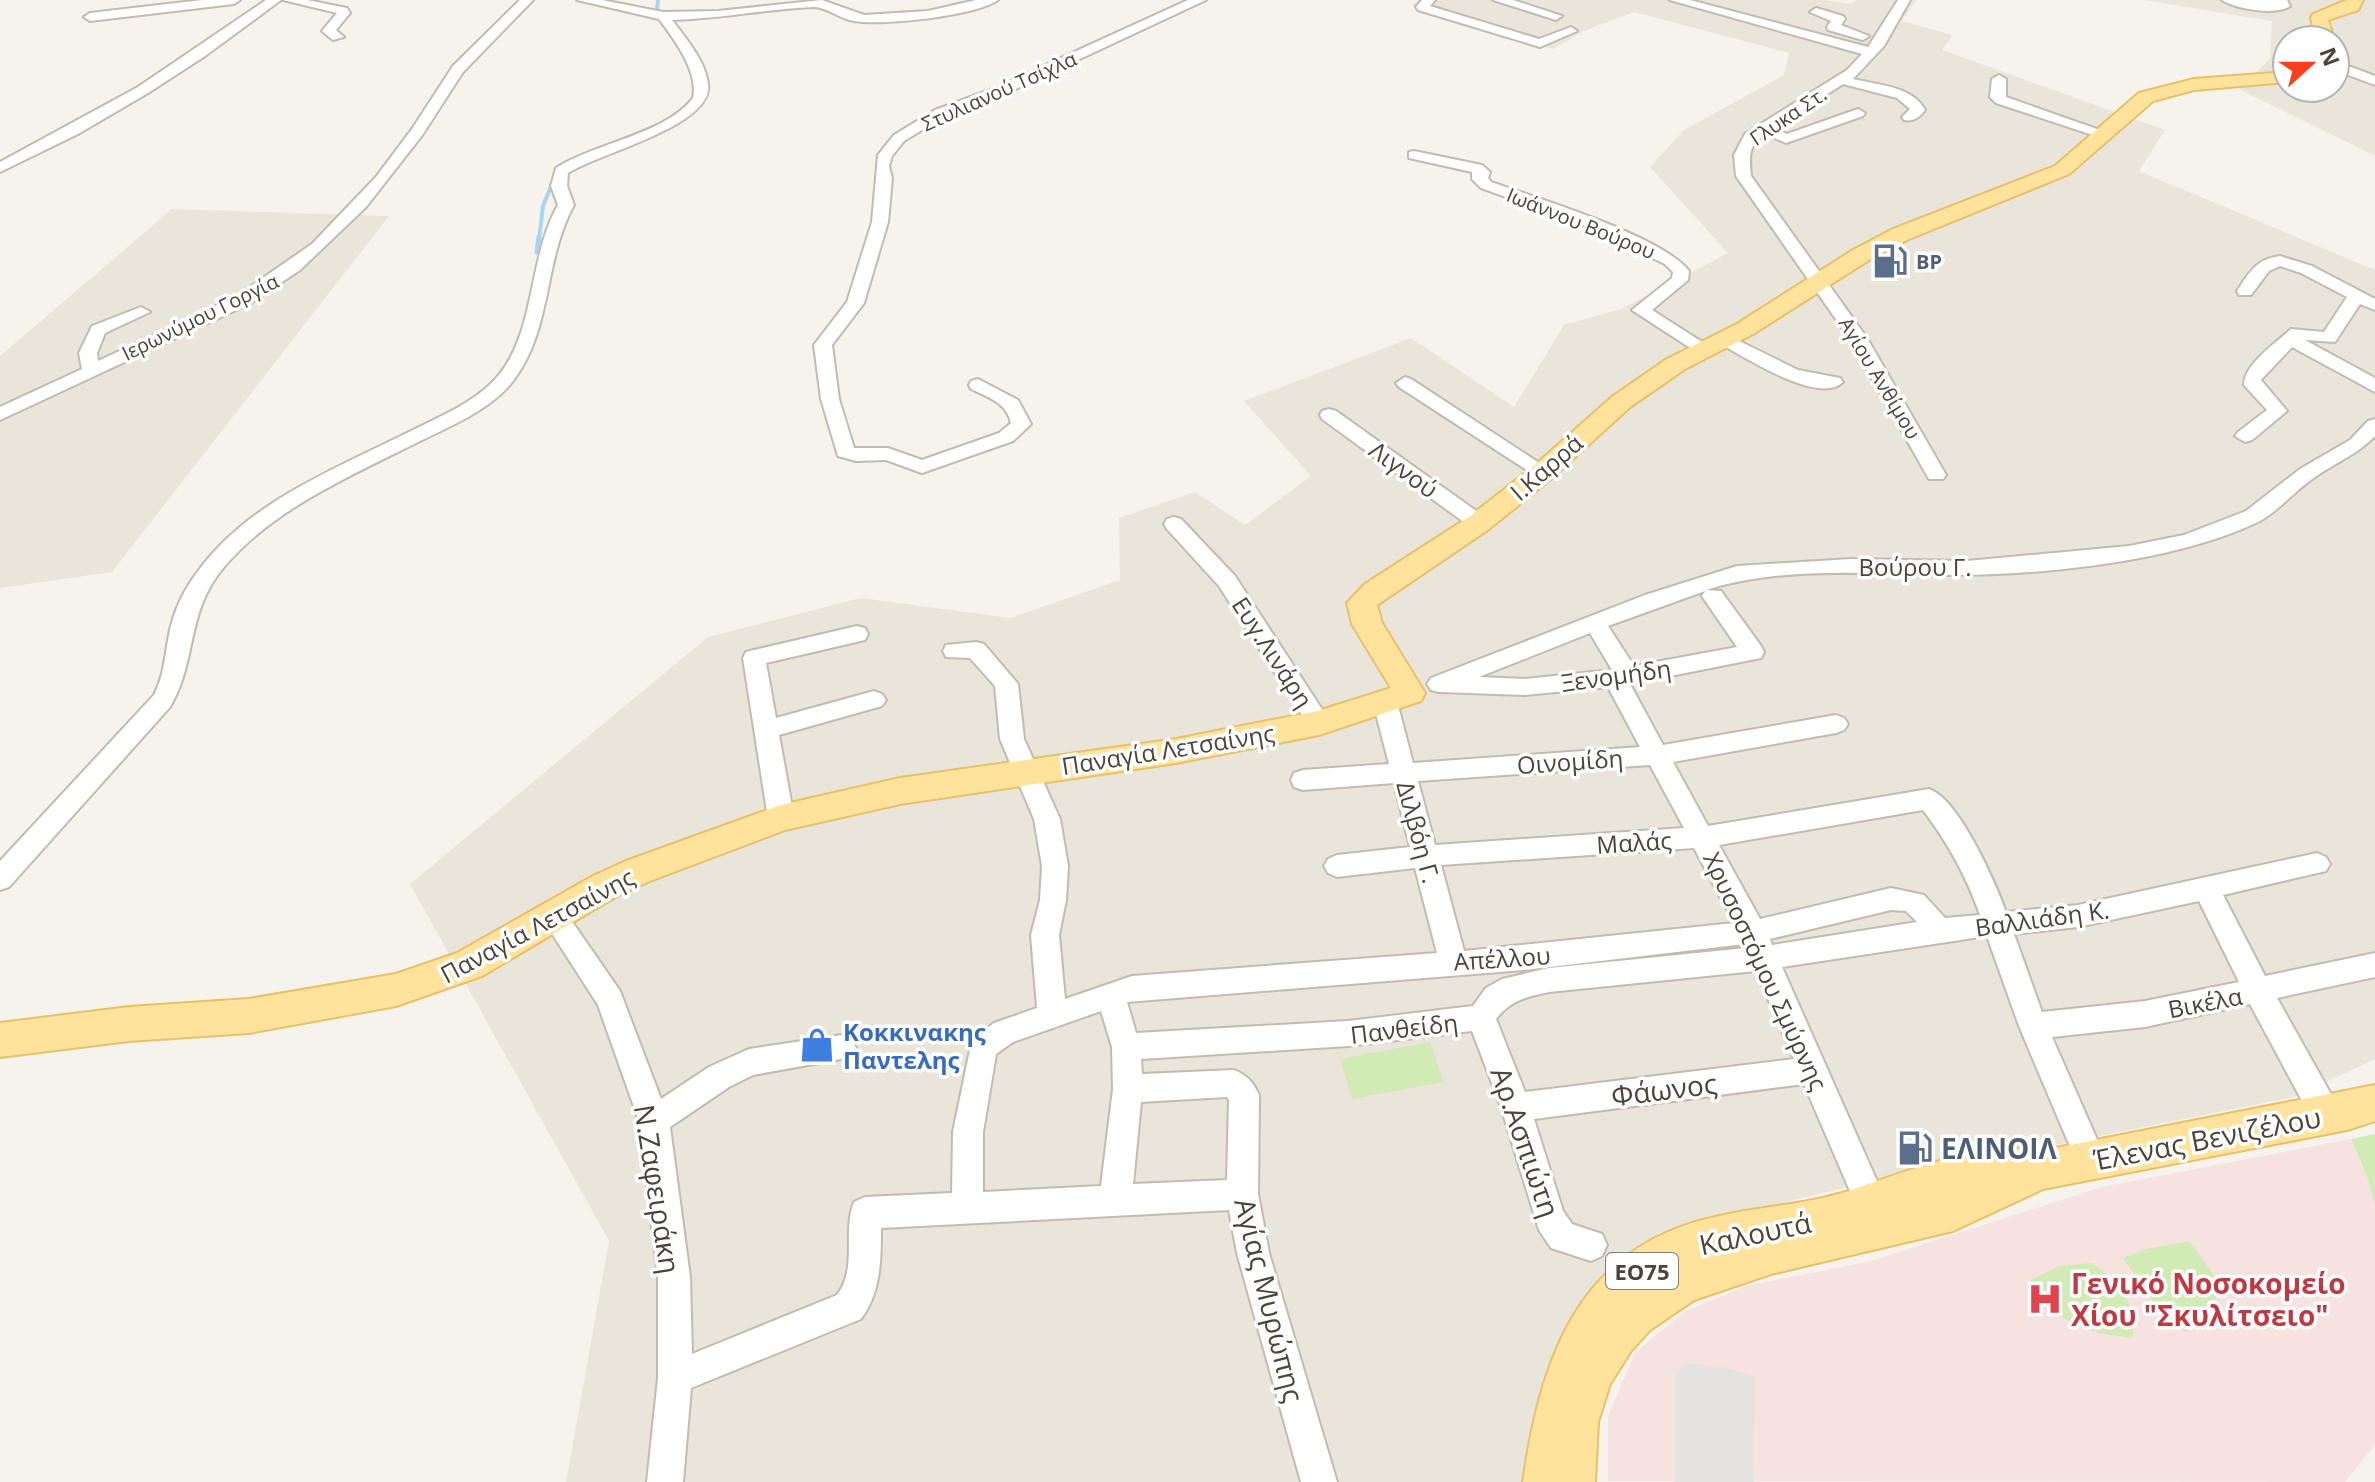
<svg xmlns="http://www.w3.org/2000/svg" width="2375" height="1482" font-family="'Open Sans',sans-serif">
<rect width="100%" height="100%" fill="#f6f3ec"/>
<path fill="#eae5da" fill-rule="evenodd" d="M1419 0H1824L1851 4 1856 0H1916L1902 21 1953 35 1942 50 2165 130 2139 171 2375 270V1059L2294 1097 1864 1183 1659 1233 1574 1310 1537 1482H566L609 1241 410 884 708 637 861 598 1010 618 1120 580 1119 518 1195 492 1245 525 1311 476 1244 401 1411 338 1514 407 1564 325 1621 309 1728 253 1650 167 1684 130 1784 75 1789 53 1634 12 1584 31 1553 49 1460 23 1412 5Z
M2144 0H2375V156L2239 89 2270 59 2272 21ZM2287 40H2335V88H2287Z
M172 209 389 216 112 572 0 588V356Z"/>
<path fill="#f6e3e0" d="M2351 1139 2368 1179 2375 1206V1445L2345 1482 1608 1481V1416L1635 1353 1684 1312 1746 1286 1871 1261 2102 1187Z"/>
<path fill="#d2eab5" d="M1430 1042 1444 1082 1352 1099 1340 1059Z
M2375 1134V1206L2368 1179 2351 1139Z
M2189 1241 2212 1272 2217 1296 2206 1315 2187 1332 2169 1325 2123 1258 2146 1249Z
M2092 1263C2124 1286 2134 1297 2133 1338 2073 1330 2067 1326 2030 1280L2060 1266Z"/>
<path fill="#e5e3e0" d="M1686 1363 1722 1367 1755 1376 1754 1482H1675V1373Z"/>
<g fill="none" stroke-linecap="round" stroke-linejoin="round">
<path stroke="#a9d4f2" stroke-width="4" d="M658 0 657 10 665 14
M572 160 658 125
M539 239 543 206 554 179"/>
<path stroke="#a9d4f2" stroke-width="5" d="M537 252 539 237"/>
<g stroke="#c2bbae" stroke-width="4">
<path id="minor" d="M202 0H240L234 4 90 21 84 17 90 13Z
M266 0H281L205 56 148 93 78 134 0 172V162L138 87Z
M283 0H307L347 8 350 13 336 30 344 37 333 40 322 31 337 13Z
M520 0H533L463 72 423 134 366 207 300 270 249 304 0 420V407L82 369 79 353 92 326 141 307 150 312 105 333 97 353 98 361 237 296 312 244 376 177 412 129 453 66Z
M577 0H602L663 12 718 11 822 0 864 15 928 11 976 0H998C976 16 882 26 854 21 840 19 827 7 814 7 766 9 720 19 672 20 685 37 706 62 708 84 714 126 598 153 568 173L567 186 574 205C543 261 553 329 513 381 491 409 453 425 422 440 353 475 275 507 224 567 185 613 198 659 170 707L9 887 0 890V861L154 695C165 674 165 652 170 630 175 608 185 588 199 570 250 501 337 468 411 431 441 416 476 402 498 376 536 331 528 258 558 205L551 186 556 168C595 143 666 134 693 98 699 72 674 39 659 19Z
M1188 0H1206L1005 94 945 116 904 141 892 156 889 166 892 178 888 222 864 303 832 345 839 399 854 448H888L922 460 999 433 1011 423C1007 403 988 397 971 389L969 385 971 381 978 379 1018 400 1031 424 1013 441 922 473 886 460 856 461 838 456 821 399 814 345 847 302 872 222 878 155 894 135 935 110 995 88Z
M1422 0H1435L1430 6 1539 39 1571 27 1577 31 1540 47 1418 10 1416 7Z
M1493 0H1513L1562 16 1556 20Z
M1670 0H1690L1868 47 1898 0H1910L1884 46 1853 79C1877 85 1913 86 1925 110 1920 117 1913 122 1904 120L1902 117 1910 109 1897 98 1843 84 1775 128 1787 134 1858 109 1865 113 1863 116 1786 143 1765 134C1748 145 1749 157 1751 176L1867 338 1946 475 1943 479H1929L1849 338 1736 176 1734 155 1745 134 1847 70 1862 54Z
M2222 0H2287L2290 6C2276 16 2236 9 2222 0Z
M1816 8 1843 16 1845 19 1841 25 1869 36 1863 40 1828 30 1827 27 1831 21 1810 12Z
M2335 61 2375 76V85L2335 70Z
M1999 75 2006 79V97L2111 134 2109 137H2099L1996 103 1990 97 1992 79Z
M1414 151 1482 165 1490 172 1488 178 1491 182C1537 198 1662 236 1689 271L1688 280 1652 310 1713 349 1704 354 1698 353 1632 310 1672 278 1673 272 1665 264 1581 224 1481 188 1472 179V172L1409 158V152Z
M2280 256 2312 266 2375 299V310L2360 304 2335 342 2305 340 2375 378V392L2292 347 2261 380 2287 411 2252 440 2245 442 2235 436 2238 432 2267 410 2244 385C2244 364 2276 343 2291 329L2324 332 2347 297 2301 273 2280 266 2269 271 2251 295H2239L2237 291C2249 273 2256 259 2280 256Z
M1725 334 1798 370 1840 378 1843 382C1819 406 1743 356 1719 343L1716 339Z
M1405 377 1411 379 1553 472 1550 476H1536L1399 387 1396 383Z
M1329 409 1336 411 1486 518 1489 523 1486 528H1472L1322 419 1320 415 1322 411Z
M2375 419V436C2358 454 2335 463 2315 477 2295 490 2279 511 2258 522 2170 564 2032 576 1936 575 1861 573 1778 567 1706 590L1721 591 1761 646 1764 652 1761 658 1630 684 1663 745 1836 715 1844 718 1848 724 1844 730 1836 733 1673 762 1708 826 1929 789C1959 799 1995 882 2006 912L2078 905 2317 853 2326 857 2330 864 2326 871 2223 895 2265 976 2375 953V977L2277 998 2337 1105 2341 1115 2337 1125 2326 1129 2315 1125 2250 1004 2145 1027 2052 1037 2106 1160 2102 1170 2091 1175 2080 1170 2019 1026 1987 936 1782 967 1892 1215 1887 1226 1876 1231 1865 1226 1804 1084 1534 1119 1563 1211 1572 1224 1602 1234 1607 1245 1602 1256 1591 1261 1551 1248 1539 1230 1501 1107 1472 1031 1348 1046 1141 1059 1142 1074 1234 1070C1247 1075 1253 1082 1259 1095L1258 1194 1269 1253 1337 1482H1301L1237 1253 1229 1210 881 1228C881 1260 881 1292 861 1319L691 1388 683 1482H647L658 1378V1277L639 1121 598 1005 542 918 546 910 555 907 564 910 620 991 661 1099 709 1067 749 1049 842 1035 852 1039 856 1048 852 1057 753 1075 729 1087 670 1127 690 1277 692 1354 837 1295C858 1268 842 1232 854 1202L865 1197 952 1193 953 1132 972 1040 994 1023 1037 1008 1031 935 1040 900 1042 866 1034 819 1000 739 995 686 970 658 946 657 943 651 946 645 976 642 984 644 1018 684 1024 739 1060 819 1068 866 1066 900 1059 935 1065 999 1132 976 1437 953 1415 868 1337 877 1328 873 1324 866 1328 859 1337 855 1410 847 1394 783 1303 790 1294 787 1291 780 1294 773 1303 770 1389 764 1373 702 1377 696 1385 693 1393 696 1397 702 1413 763 1640 747 1608 687 1525 695 1439 692 1431 690 1427 684 1431 678 1645 595 1737 566 1851 559 1967 561 2129 546 2184 535 2246 511 2300 469 2350 440 2368 421ZM1705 591 1702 596 1737 647 1634 666 1608 626ZM1590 633 1612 670 1525 679 1479 677ZM1650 765 1684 828 1435 845 1418 781ZM1923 810C1948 843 1966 875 1980 915L1945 918 1924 895 1891 888 1760 919 1719 845ZM1694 848 1734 923 1464 951 1441 865ZM2199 901 2239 982 2145 1001 2042 1012 2014 934 2078 927ZM1891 910 1906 911 1917 922 1772 945 1770 939ZM1745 944 1746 948 1549 968 1502 979 1486 988 1473 1006 1348 1021 1136 1033 1127 1002 1524 970ZM1756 971 1794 1059 1525 1092 1496 1019C1511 1000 1526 997 1549 992ZM1101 1011 1112 1047 1113 1089 1101 1186 983 1192V1132L996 1054 1013 1042ZM1227 1097 1229 1100 1227 1180 1133 1184 1141 1102Z
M1174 517 1181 519 1235 576 1327 717 1331 723 1327 729 1319 732 1311 729 1219 586 1167 529 1164 524 1167 519Z
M857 626 865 628 868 634 865 640 766 663 776 718 874 691 882 694 886 700 882 706 779 735 794 818 790 825 781 828 772 825 768 818 743 658 746 652 754 650Z"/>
</g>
<g stroke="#e6c16a" stroke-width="4">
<path id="major" d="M2347 0H2363L2358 10 2328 20 2334 40H2316L2311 18 2313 14Z
M2287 72V82L2194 90 2153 101 2069 174 1909 239 1869 260 1753 334 1685 369 1630 407 1552 478 1489 529 1377 605 1382 623 1425 693 1421 701 1319 735 1176 763 900 804 785 830 650 881 617 896 482 976 396 1006 249 1033 129 1041 0 1057V1023L129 1007 249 999 396 974 457 953 593 876 626 861 781 805 900 778 1176 739 1318 711 1391 688 1352 624 1347 603 1365 584 1469 517 1534 466 1612 397 1667 359 1737 324 1853 250 1893 229 2055 166 2139 93 2194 79Z
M2375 1085V1121L2347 1130 2043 1189 1953 1231 1771 1274 1694 1300 1650 1330 1631 1351 1610 1384 1598 1422 1595 1482H1523C1541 1358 1578 1247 1715 1217 1761 1206 1807 1205 1852 1190 1893 1176 1996 1136 2035 1152Z"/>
</g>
<use href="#minor" fill="#fff" fill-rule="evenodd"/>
<use href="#major" fill="#ffe39c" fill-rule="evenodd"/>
</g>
<defs>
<g id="fuel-bare" transform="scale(2.76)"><path d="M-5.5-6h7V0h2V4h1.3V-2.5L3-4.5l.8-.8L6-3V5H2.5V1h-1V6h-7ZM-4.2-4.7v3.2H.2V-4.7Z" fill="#5c6f8a" stroke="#fff" stroke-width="2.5" paint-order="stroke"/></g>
<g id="shop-bare" transform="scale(2.76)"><path d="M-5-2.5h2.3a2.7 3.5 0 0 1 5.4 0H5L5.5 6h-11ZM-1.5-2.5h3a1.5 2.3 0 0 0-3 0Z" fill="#3f7fe0" stroke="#fff" stroke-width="2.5" paint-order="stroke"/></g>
<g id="hospital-bare" transform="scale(2.76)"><path d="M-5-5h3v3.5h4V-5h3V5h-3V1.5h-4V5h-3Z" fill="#e0444e" stroke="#fff" stroke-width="2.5" paint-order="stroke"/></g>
</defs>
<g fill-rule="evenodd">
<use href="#fuel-bare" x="1890" y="261"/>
<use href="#shop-bare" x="817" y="1045"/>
<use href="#fuel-bare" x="1915" y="1148"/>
<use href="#hospital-bare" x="2045" y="1299"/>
</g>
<g text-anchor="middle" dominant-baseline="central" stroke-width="7" stroke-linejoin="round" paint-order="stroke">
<g font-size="20" fill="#4b4439" stroke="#fff">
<text transform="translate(999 91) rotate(-24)">Στυλιανού Τσίχλα</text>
<text transform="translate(1788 116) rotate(-34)">Γλυκα Στ.</text>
<text transform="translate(1581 223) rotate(22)">Ιωάννου Βούρου</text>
<text transform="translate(200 317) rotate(-26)">Ιερωνύμου Γοργία</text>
<text transform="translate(1880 378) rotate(59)">Αγίου Ανθίμου</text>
</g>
<g font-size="20" font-weight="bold" fill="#4e5e75" stroke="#fff" text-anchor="start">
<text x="1916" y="261">BP</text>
</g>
<rect fill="#fff" stroke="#817c74" stroke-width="2" x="1606" y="1253" width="72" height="36" rx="6"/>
<g font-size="22" font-weight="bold" fill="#4b4439">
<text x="1642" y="1271">ΕΟ75</text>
</g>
<g font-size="24" fill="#4b4439" stroke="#fff">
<text transform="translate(1546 467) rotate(-41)">Ι.Καρρά</text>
<text transform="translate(1404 469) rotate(36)">Λιγνού</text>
<text x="1915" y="566">Βούρου Γ.</text>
<text transform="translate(1273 652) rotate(57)">Ευγ.Λινάρη</text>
<text transform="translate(1616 675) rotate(-8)">Ξενομήδη</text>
<text transform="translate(1168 749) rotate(-9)">Παναγία Λετσαίνης</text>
<text transform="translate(1570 761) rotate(-4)">Οινομίδη</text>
<text transform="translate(1419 832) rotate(75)">Διλβόη Γ.</text>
<text transform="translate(1634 842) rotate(-4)">Μαλάς</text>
<text transform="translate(2042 918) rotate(-8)">Βαλλιάδη Κ.</text>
<text transform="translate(537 925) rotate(-28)">Παναγία Λετσαίνης</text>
<text transform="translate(1502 958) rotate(-4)">Απέλλου</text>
<text transform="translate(1766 971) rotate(65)">Χρυσοστόμου Σμύρνης</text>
<text transform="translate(2205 1002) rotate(-11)">Βικέλα</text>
<text transform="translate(1404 1028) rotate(-7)">Πανθείδη</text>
</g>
<g font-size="24" font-weight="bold" fill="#366cbe" stroke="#fff" text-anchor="start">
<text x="843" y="1031">Κοκκινακης<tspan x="843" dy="28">Παντελης</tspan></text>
</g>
<g font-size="28" fill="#4b4439" stroke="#fff">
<text transform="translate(1664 1089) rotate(-7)">Φάωνος</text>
<text transform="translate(2207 1138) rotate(-11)">Έλενας Βενιζέλου</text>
<text transform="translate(1526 1142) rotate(71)">Αρ.Ασπιώτη</text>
<text transform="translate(658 1189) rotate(81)">Ν.Ζαφειράκη</text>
<text transform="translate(1755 1233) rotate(-12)">Καλουτά</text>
<text transform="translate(1270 1300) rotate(76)">Αγίας Μυρώπης</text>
</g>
<g font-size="28" font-weight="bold" fill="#4e5e75" stroke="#fff" text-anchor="start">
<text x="1941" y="1148">ΕΛΙΝΟΙΛ</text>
</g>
<g font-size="28" font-weight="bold" fill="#be3a42" stroke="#fff" text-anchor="start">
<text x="2071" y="1283">Γενικό Νοσοκομείο<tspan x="2071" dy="32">Χίου "Σκυλίτσειο"</tspan></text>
</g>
</g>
<g transform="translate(2311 64) rotate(69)"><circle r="38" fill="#ffffff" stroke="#b7b4b0" stroke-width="2"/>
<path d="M0-6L14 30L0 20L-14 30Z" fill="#fc3f1d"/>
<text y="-12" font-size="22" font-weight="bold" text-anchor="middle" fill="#4b4439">N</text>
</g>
</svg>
